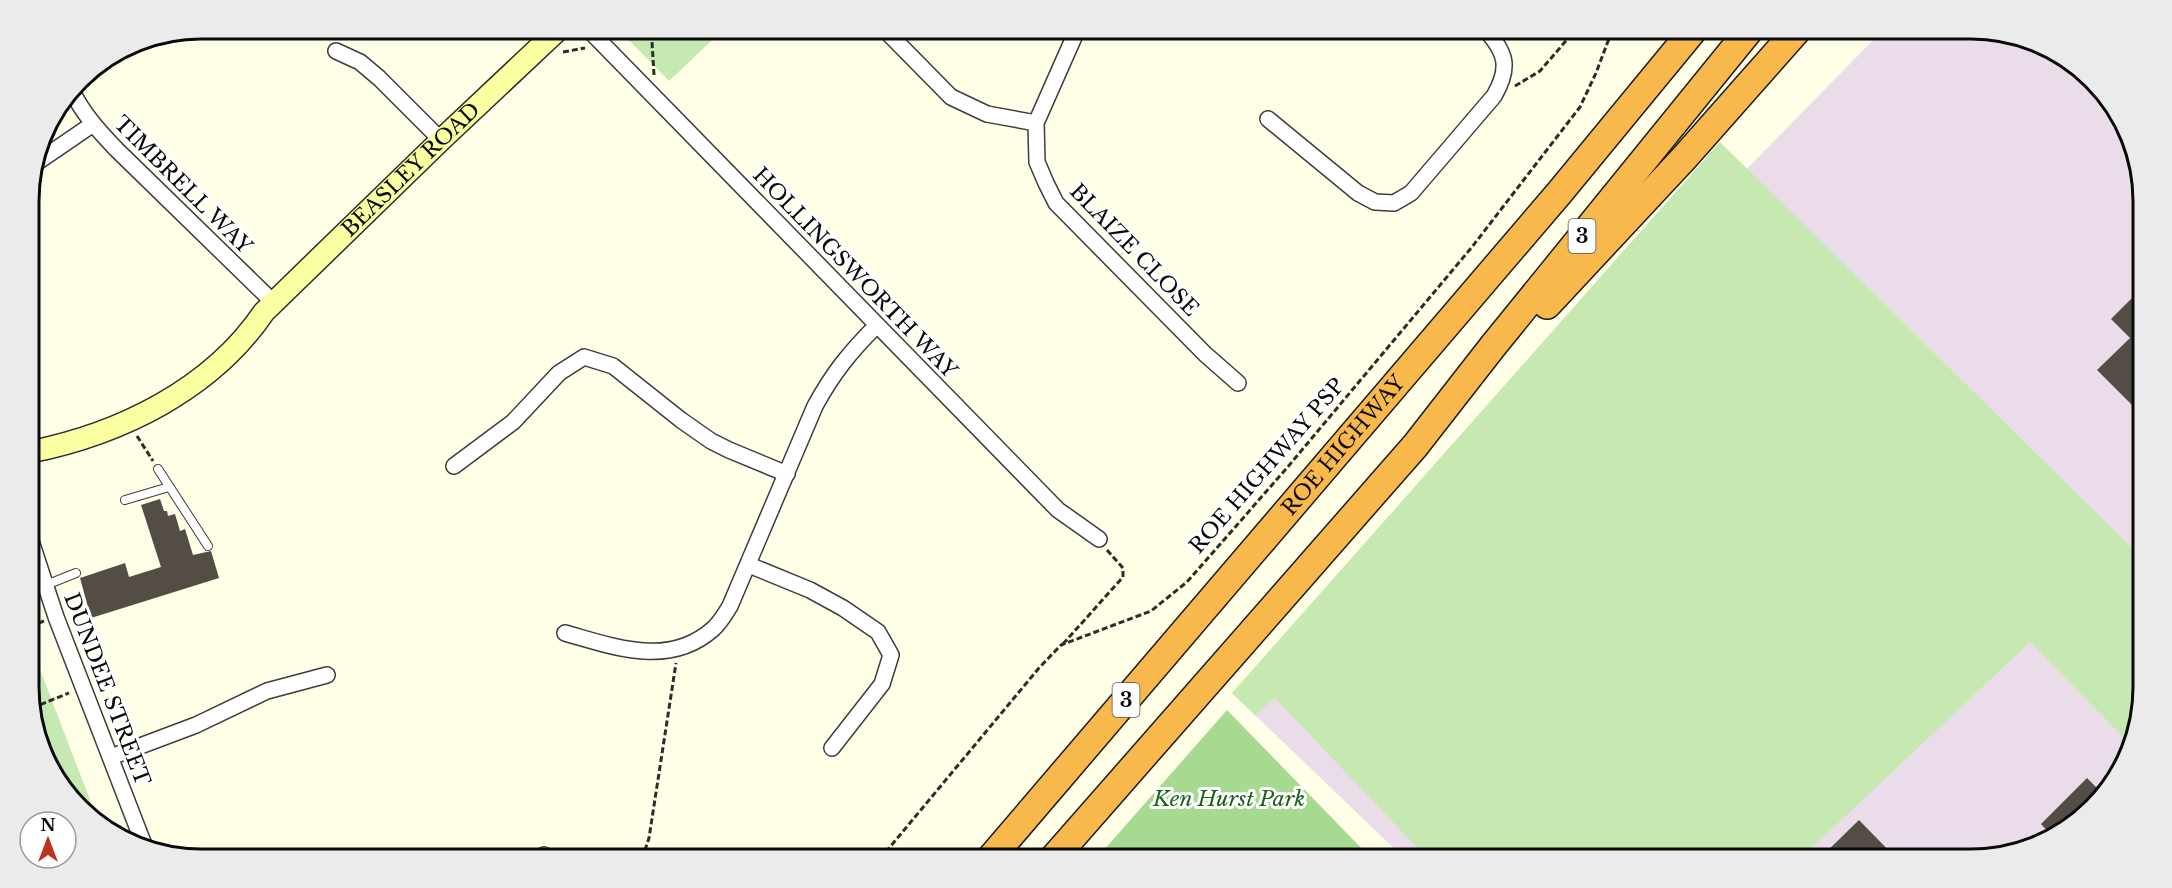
<svg xmlns="http://www.w3.org/2000/svg" width="2172" height="888" font-family="'Libre Baskerville',serif">
<rect width="100%" height="100%" fill="#fffee7"/>
<path fill="#eadde9" d="M1884 29H1971L2027 38 2108 96 2142 178 2143 687 2134 743 2076 824 1982 859H1405L1232 693Z"/>
<path fill="#c5e9b1" d="M618 29H724L669 81Z
M1720 142 2139 555 2143 552V687L2134 743 2132 746 2030 642 1800 859H1428L1275 698 1255 715 1232 693Z
M31 646 97 818 71 800 32 720Z"/>
<path fill="#a5da90" d="M1227 710 1372 859H1096Z"/>
<path fill="#534d46" d="M2142 288V325L2143 416 2097 370 2130 338 2111 319Z
M160 499 164 511H167L168 516 175 514 180 531 185 529 193 555 211 551 219 578 91 618 80 578 125 563 129 577 161 567 141 505Z
M2087 778 2100 791 2076 824 2050 834 2041 824Z
M1859 820 1897 859H1819Z"/>
<g fill="none" stroke-linecap="round" stroke-linejoin="round">
<g stroke="#3d3d3d" stroke-width="10">
<path id="service" d="M158 469 208 546
M125 500 169 487
M46 585 76 573"/>
</g>
<g stroke="#3d3d3d" stroke-width="18">
<path id="minor" d="M587 28 1058 510 1099 539
M883 28 951 97 987 114 1036 123
M1078 28 1036 123 1037 162 1046 183 1056 203 1205 354 1238 383
M336 51 360 62 379 78 441 140
M72 91C83 114 99 131 116 149L273 302
M1268 119 1358 193 1375 202 1394 203 1411 193 1494 96C1511 67 1506 52 1484 28
M36 163 93 124
M454 466 513 422 559 373 584 357 613 366 681 420 711 441 729 450 787 474
M31 541 56 617 146 850
M749 565 810 590 843 608 878 632 891 655 882 684 832 748
M565 633C615 647 669 668 713 629 720 623 725 614 730 606L815 406C833 373 850 352 877 325
M111 757 196 725 267 691 327 675
M544 855 550 859"/>
</g>
<g stroke="#2c2c2c" stroke-width="24">
<g id="secondary">
<path id="s1" d="M30 452C120 434 211 390 264 312L441 140 560 28"/>
</g>
</g>
<g stroke="#1b1b1b" stroke-width="30">
<g id="motorway">
<path d="M1547 305 1685 157 1799 28"/>
<path id="s2" d="M990 859 1560 192 1695 28"/>
<path d="M1053 859 1415 446 1493 346 1751 28"/>
</g>
</g>
<path stroke="#2c2c2c" stroke-width="3" stroke-dasharray="6 3" stroke-linecap="butt" d="M563 52 585 48
M654 75 652 42 660 28
M1515 86 1540 71 1577 28
M137 436 153 461
M31 626 44 621
M1063 644 1123 577V568L1107 550
M32 708 69 693
M642 859 649 838 676 663
M880 859 1039 668 1061 645 1151 611 1187 582 1286 469 1472 247 1580 107 1596 73 1613 28"/>
<use href="#service" stroke="#fff" stroke-width="8"/>
<use href="#minor" stroke="#fff" stroke-width="15"/>
<use href="#secondary" stroke="#faffa2" stroke-width="21"/>
<use href="#motorway" stroke="#f8b84c" stroke-width="27"/>
</g>
<g text-anchor="middle" dominant-baseline="central" stroke-width="6" stroke-linejoin="round" paint-order="stroke">
<g fill="#fff" stroke="#545454" stroke-width="1.5">
<rect x="1568.5" y="219" width="27" height="34" rx="4.5"/>
<rect x="1112.5" y="683" width="27" height="34" rx="4.5"/>
</g>
<g font-size="20" font-weight="bold" fill="#0a0a0a">
<text x="1582" y="236">3</text>
<text x="1126" y="700">3</text>
</g>
<g font-size="21" fill="#0a0a0a" stroke="#fff">
<text stroke="none"><textPath href="#s1" startOffset="484">BEASLEY ROAD</textPath></text>
<text transform="translate(183 185) rotate(45)">TIMBRELL WAY</text>
<text transform="translate(1134 250) rotate(46)">BLAIZE CLOSE</text>
<text transform="translate(855 273) rotate(46)">HOLLINGSWORTH WAY</text>
<text stroke="none"><textPath href="#s2" startOffset="544">ROE HIGHWAY</textPath></text>
<text transform="translate(1267 466) rotate(-49)">ROE HIGHWAY PSP</text>
<text transform="translate(107 689) rotate(69)">DUNDEE STREET</text>
</g>
<g font-size="21" font-style="italic" fill="#1d621a" stroke="#fff">
<text x="1229" y="799">Ken Hurst Park</text>
</g>
</g>
<path d="M0 0H2172V888H0ZM201 39H1971A162 162 0 0 1 2133 201V687A162 162 0 0 1 1971 849H201A162 162 0 0 1 39 687V201A162 162 0 0 1 201 39Z" fill="#ebebeb" fill-rule="evenodd"/>
<path fill="none" stroke="#0a0a0a" stroke-width="3" d="M201 39H1971A162 162 0 0 1 2133 201V687A162 162 0 0 1 1971 849H201A162 162 0 0 1 39 687V201A162 162 0 0 1 201 39Z"/>
<g transform="translate(48 840)"><circle r="28" fill="#ffffff" stroke="#9d9d9d" stroke-width="1.5"/>
<path d="M0-4.5L10 22L0 15L-10 22Z" fill="#bc3320"/>
<text y="-9" font-size="16" font-weight="bold" text-anchor="middle" fill="#0a0a0a">N</text>
</g>
</svg>
